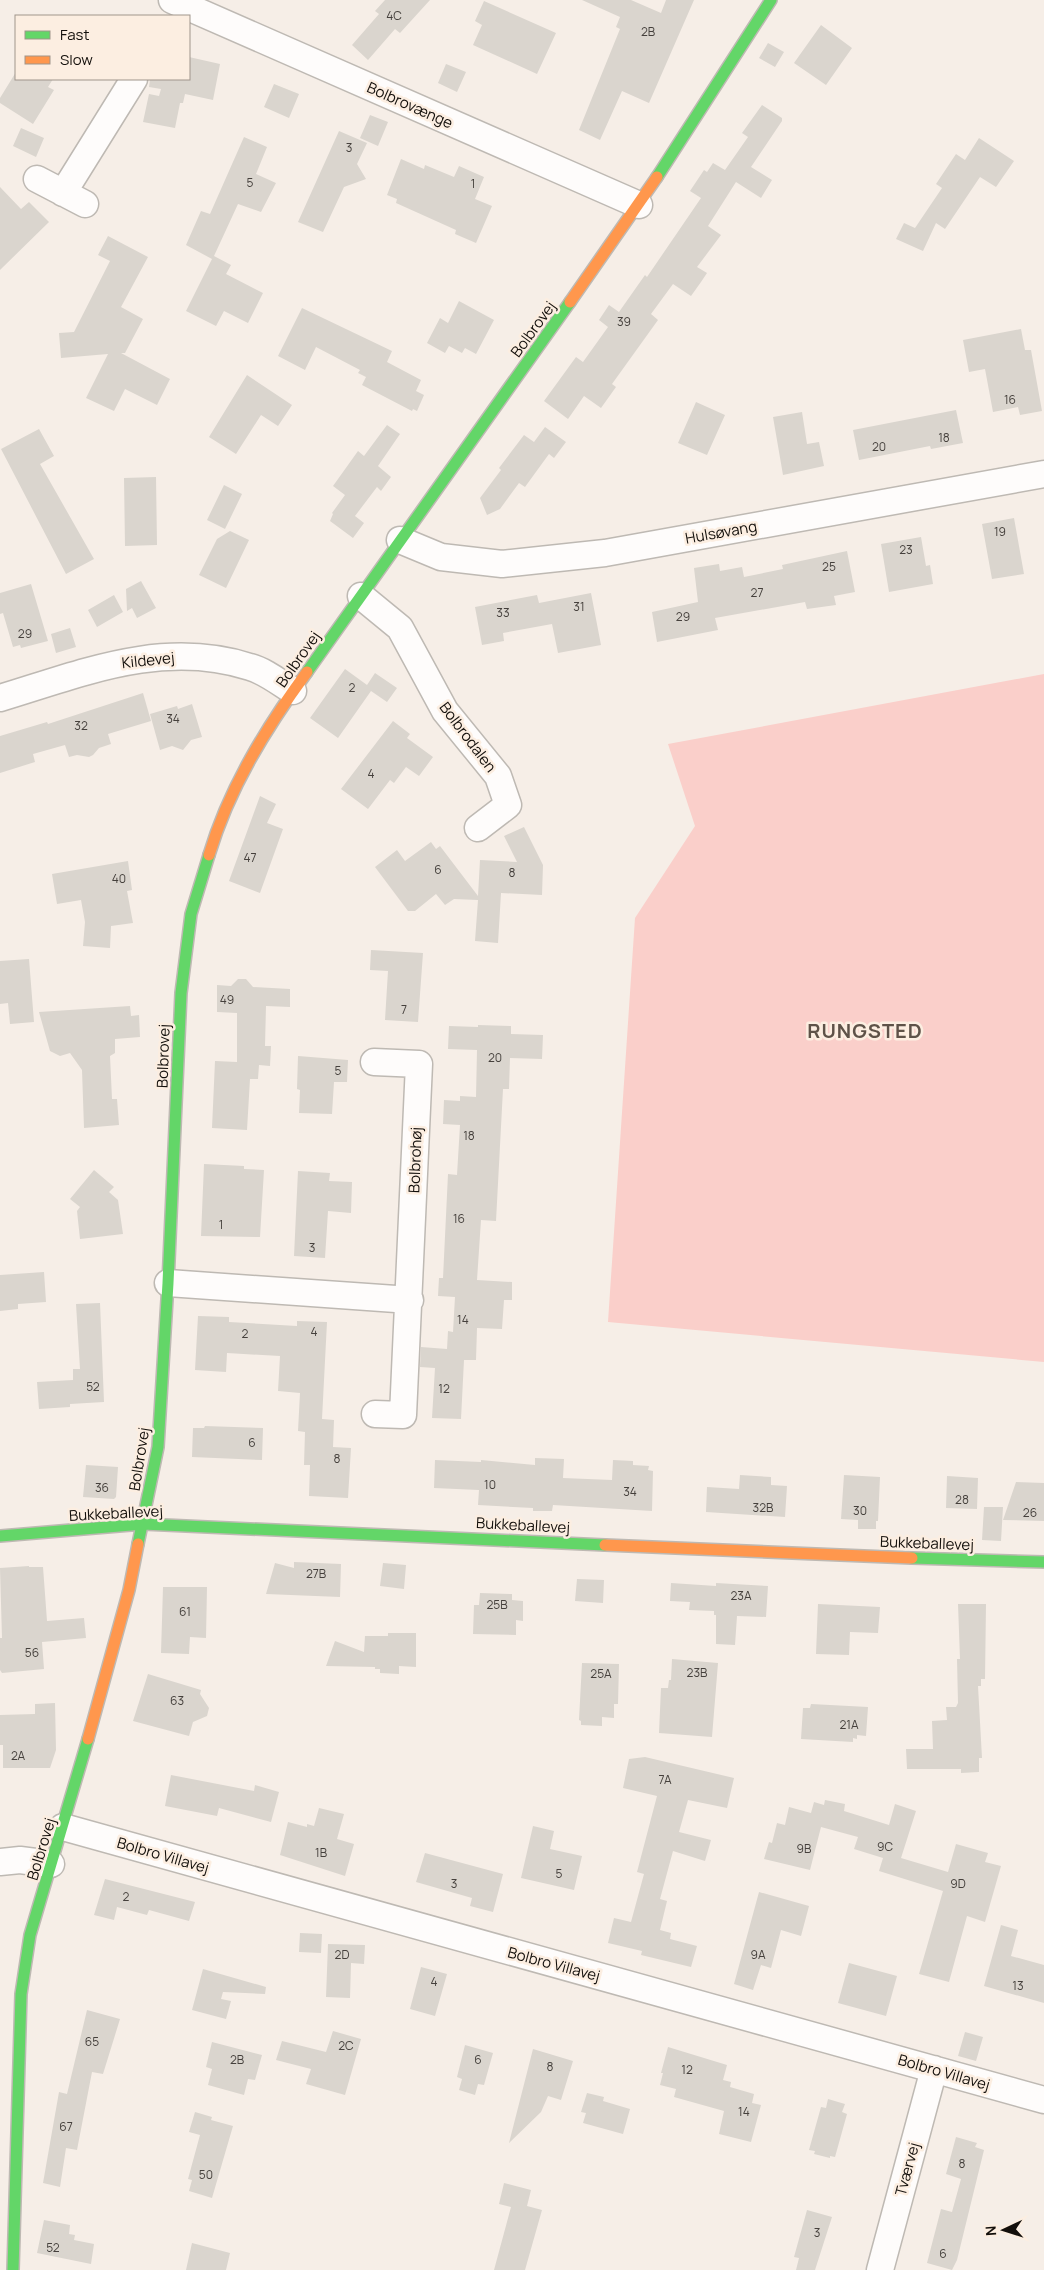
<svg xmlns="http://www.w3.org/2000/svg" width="1044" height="2270" font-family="Manrope,sans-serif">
<rect width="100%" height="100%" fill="#f6eee7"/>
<path fill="#facfca" d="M1044 674V1362L608 1322 635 918 695 826 668 744Z"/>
<path fill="#dad5ce" d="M385 0H430L400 33 395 29 368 60 352 45 379 14 375 11Z
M582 0H631L661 13 666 0H694L649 103 622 91 600 140 579 130 620 29 616 27 620 17Z
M484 1 556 33 537 74 473 45 482 25 475 21Z
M821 25 852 48 826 85 794 63Z
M768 43 784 52 775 67 759 58Z
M189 57 220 64 213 100 185 94 183 103H180L175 128 143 122 149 94 159 96 161 89 149 87 150 79H189Z
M446 64 466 72 457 92 438 83Z
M16 72V79H53L48 87 54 90 33 124 0 103V98Z
M274 84 299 94 289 118 264 107Z
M762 105 782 118V121L751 167 772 180 761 198 736 182 708 226 721 235 697 267 707 273 701 282 691 296 673 284 651 314 658 320 612 384 616 387 601 408 584 396 568 419 544 401 576 357 583 362 608 327 599 320 609 305 619 312 645 275 647 277 701 198 690 191 704 170 707 172 713 163 725 170 748 137 742 133Z
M370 115 388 122 378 146 360 138Z
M21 128 44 138 36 157 13 146Z
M339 131 367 143 357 164 366 179 344 187 323 232 298 222Z
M244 137 267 147 256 174 276 183 261 212 238 204 214 256 231 265 226 274 263 293 248 323 224 311 216 326 186 311 212 259 186 245 201 211 210 214Z
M979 138 1014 161 996 187 980 177 945 229 936 223 923 251 896 239 904 223 915 228 942 188 936 184 956 154 965 160Z
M401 159 424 169 425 165 454 177 459 166 484 177 475 199 492 206 476 243 455 234 456 230 396 203 397 199 387 195Z
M0 187 21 209 29 202 49 222 0 270Z
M108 236 148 257 121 307 143 319 125 353H121L170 379 157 405 125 389 114 411 86 398 108 354 61 358 59 333 74 332 110 261 98 255Z
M459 301 494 320 476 354 465 348 462 353 449 346 445 353 427 343 440 318 448 323Z
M302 308 392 351 387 362 421 380 416 391 424 395 417 411 413 409 412 411 362 385 366 377 358 373 360 370 316 347 305 370 278 356Z
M1021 329 1025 350H1031L1042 411 1020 415 1018 407 993 412 985 369 969 372 963 340Z
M247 375 292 405 278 426 261 415 236 454 209 437Z
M696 402 725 415 707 455 678 443Z
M956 410 963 443 931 449 930 446 859 460 853 430Z
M802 412 807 444 819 442 824 466 783 475 773 417Z
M387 425 400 434 378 466 391 477 381 491 377 487 355 516 364 523 353 538 330 521 333 514 332 513 345 495 333 486 358 451 364 456Z
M545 427 566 442 554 458 549 454 525 487 519 483 500 509 487 515 480 498 501 470 499 468 524 435 534 442Z
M39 429 54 456 40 464 94 559 66 574 1 449Z
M156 477 157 545 125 546 124 478Z
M224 485 242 494 225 529 207 520Z
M1014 518 1024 574 992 579 982 524Z
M230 531 249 540 226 588 199 575 217 539Z
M921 537 926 566 930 565 933 584 889 592 881 544Z
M847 551 855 592 834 596 836 605 807 609 805 602 715 618 718 630 657 642 652 612 698 602 694 568 719 564 720 571 742 567 744 577 783 569 782 565Z
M141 581 156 608 137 618 132 608 127 611 126 589Z
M31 584 48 641 21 648 20 645 13 647 3 613 0 614V593Z
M591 593 601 645 558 653 552 624 503 633 504 641 482 645 475 607 537 595 539 603Z
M114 595 123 612 97 627 88 610Z
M70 628 76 647 56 653 51 634Z
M345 669 367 685 375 673 397 688 387 702 371 691 338 738 310 718Z
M143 693 151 721 108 734 111 744 99 748 93 755 89 757 77 755 69 757 65 745 33 754 35 762 0 773V736L47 722 48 724Z
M192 704 202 737 191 740 183 750 172 746 160 750 150 714 177 706 178 709Z
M393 721 410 734 407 738 433 757 419 776 406 767 394 783 390 780 368 809 341 789Z
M260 796 276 804 267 823 283 829 260 893 229 881Z
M524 827 543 865 542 895 501 893 498 943 475 941 478 900 454 899 445 905 436 894 415 911H408L375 867 397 850 405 861 431 842 436 849 440 846 478 896 480 860 517 862 504 836Z
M128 861 132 890 127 891 133 923 111 926 110 948 83 946 85 922 81 900 57 904 52 874Z
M371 950 423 953 418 1022 385 1020 388 971 370 970Z
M29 959 34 1022 10 1024 8 1003 0 1004V961Z
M238 979H246L253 987 290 989V1007L266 1006 265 1046H271L270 1066 259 1065 258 1079H250L247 1130 212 1128 215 1061 237 1062V1013L217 1012V985L231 986Z
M130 1006 131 1016 139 1015 140 1037 115 1039V1053L110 1056 112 1099H117L119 1125 84 1128 82 1070 70 1053 60 1056 50 1051 39 1012Z
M478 1025 511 1026V1034L543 1035 542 1059 510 1058 509 1089H503L496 1221 481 1220 477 1280 512 1282V1300H504L502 1329 477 1328 476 1360H464L461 1419 432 1418 435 1368 420 1367 421 1347 447 1349 448 1331 453 1332 455 1297 438 1296 439 1278H443L448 1174 457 1175 460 1125 443 1124 444 1100 460 1101V1096L476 1097 477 1050 448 1049 449 1026 478 1027Z
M298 1056 348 1060 347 1082H334L332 1114 299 1113 300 1090 297 1089Z
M204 1164 244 1166V1169L264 1170 260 1237 201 1236Z
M94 1170 114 1187 109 1192 118 1200 123 1234 80 1239 77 1211 80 1207 70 1199Z
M298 1171 330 1173 329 1181 352 1182 351 1213 328 1211 325 1258 294 1256Z
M44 1272 46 1302 18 1304V1309L0 1311V1275Z
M100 1303 104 1402 70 1404V1407L39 1409 37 1382 73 1380V1369H80L76 1304Z
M198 1316 229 1317V1322L297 1326V1321L327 1322 322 1419 334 1420 333 1447 351 1448 348 1498 309 1496 310 1465H304L305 1432 298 1431 300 1393 278 1391 280 1356 227 1353 226 1372 195 1370Z
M205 1426 263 1428 262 1460 192 1457 193 1428H204Z
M535 1458 564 1459 563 1478 612 1480 613 1460 633 1461V1465L649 1466 648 1470 653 1471 652 1511 553 1505 552 1511H533V1508L478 1505 479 1490 434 1488 435 1460 481 1462V1460L535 1465Z
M86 1465 118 1467 116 1497 114 1499 83 1497Z
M740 1475 771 1477V1485L787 1486 785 1517 706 1512 707 1487 739 1489Z
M844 1475 880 1477 878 1521H876V1529H858V1520L841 1519Z
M947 1476 978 1478 977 1509 946 1508Z
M1016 1482 1044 1483V1521L1003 1520Z
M984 1507H1003L1001 1541 982 1540Z
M294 1562 341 1564 340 1597 266 1594 275 1563 294 1568Z
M383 1563 406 1565 404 1589 380 1586Z
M29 1566V1567H43L47 1621 84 1618 86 1638 42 1642 44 1669 2 1673 0 1670V1638H2L0 1568Z
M577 1579 604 1580 603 1603 575 1601Z
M671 1583 716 1586V1583L768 1586 766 1617 737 1616 735 1645 716 1644V1615H714V1611L689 1610 690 1602 670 1601Z
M163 1587H207L206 1638 190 1637 189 1654 161 1653Z
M480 1593 512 1594V1600L523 1601V1621L516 1620V1635L473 1634 474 1605H479Z
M818 1604 880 1607 878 1633 850 1632 849 1655 816 1654Z
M958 1604H986L985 1679H981V1686H978L982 1758H979V1772L961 1773V1769H907L906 1749H933L932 1721 947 1720 946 1707H956L958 1703 957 1659H960Z
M388 1633H416V1667L399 1666V1674L380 1673V1669H375V1667L326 1666 335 1641 364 1652 365 1636H388Z
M672 1659 718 1663 712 1737 659 1733 661 1688H668L669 1680H671Z
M582 1663 619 1664 618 1704H614V1718L602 1717V1726L581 1725V1721L579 1720Z
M148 1674 201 1690 200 1694 209 1708 207 1716 193 1722 189 1736 133 1721Z
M55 1703 56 1750 50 1768H3V1745H0V1715L35 1714V1704Z
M811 1704 868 1707 866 1736 857 1735V1739L853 1738V1742L801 1739 803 1708H810Z
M645 1757 734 1778 727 1808 688 1800 679 1832 711 1840 705 1861 673 1851 660 1899 667 1901 660 1930 671 1933 670 1939 697 1946 691 1967 641 1955 642 1951 608 1943 614 1918 631 1922 644 1874 637 1872 657 1796 623 1788 629 1759Z
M171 1775 254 1791 255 1785 279 1792 271 1822 219 1808 217 1816 165 1806Z
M825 1800 845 1804 844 1811 889 1825 895 1804 916 1811 901 1858 948 1872 956 1844 988 1853 985 1862 1001 1866 985 1922 967 1916 949 1982 919 1974 943 1891 879 1871 883 1858 854 1849 858 1837 821 1827 810 1870 764 1859 769 1842 772 1843 777 1823 785 1825 789 1807 811 1813 814 1802 824 1805Z
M319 1808 344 1814 337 1839 354 1844 345 1876 280 1855 288 1822 307 1827V1824L314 1826Z
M533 1826 554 1831 550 1849 582 1856 574 1890 521 1878Z
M425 1853 503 1874 493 1912 470 1906 472 1898 416 1882Z
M105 1879 195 1902 189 1921 149 1910 147 1915 117 1907 114 1920 94 1915Z
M759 1892 809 1906 801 1936 781 1930 771 1968 761 1965 753 1990 734 1984Z
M1001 1925 1018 1930 1011 1956 1044 1965V2003L984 1986Z
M300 1933 322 1934 321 1953 299 1952Z
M328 1944 365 1945 364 1964 351 1963 350 1998 326 1997Z
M849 1963 897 1976 886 2016 838 2003Z
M421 1967 447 1974 435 2016 410 2009Z
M203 1969 266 1987 265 1994 223 1992 221 1999 231 2001 226 2019 192 2010Z
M87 2010 120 2019 103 2074 92 2072 77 2150 66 2148 60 2187 43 2183 59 2092 67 2094Z
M333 2031 361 2039 345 2095 306 2084 311 2069 276 2060 282 2041 326 2052Z
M965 2032 983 2037 976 2061 958 2056Z
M212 2042 262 2055 255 2080 248 2079 244 2095 208 2085 212 2069 206 2067Z
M465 2045 493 2053 484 2085 478 2084 475 2095 459 2090 462 2079 457 2077Z
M668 2047 727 2065 723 2080 731 2082 730 2087 754 2094 752 2103 761 2105 751 2142 719 2134 724 2111 674 2097 676 2089 660 2085 663 2073H661Z
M533 2049 573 2061 561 2100 548 2096 541 2112 509 2143Z
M587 2093 604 2097 603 2101 630 2109 623 2134 583 2123 586 2113 581 2112Z
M828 2099 845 2104 842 2112 847 2114 835 2157 830 2156V2158L814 2154 815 2151 809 2150 821 2107 826 2108Z
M195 2112 212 2117 211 2120 233 2126 212 2198 189 2191 192 2180 188 2179 200 2135 189 2132Z
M956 2137 977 2143 975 2147 984 2150 957 2260 952 2270 927 2263 941 2209 952 2212 961 2179 946 2174Z
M504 2183 531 2190 527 2206 542 2210 525 2270H494L511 2207 499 2204Z
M807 2210 832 2217 815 2270H796L799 2258 794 2257Z
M44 2220 70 2225 69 2234 75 2235 74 2240 94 2244 91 2264 37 2253Z
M192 2243 230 2253 226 2270H186Z"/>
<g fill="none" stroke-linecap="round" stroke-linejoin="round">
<g stroke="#beb9b3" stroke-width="29">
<path id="street" d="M172 0 639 205
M37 179 85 204
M63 193 134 79
M400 540 441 557 502 564 605 553 1044 474
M361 596 400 628 445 711 498 776 508 805 478 828
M0 698C83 673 163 639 250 667 265 671 280 683 293 691
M374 1062 419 1064 403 1415 375 1414
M168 1283 410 1300
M63 1827 1044 2100
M0 1862 20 1860 51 1864
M880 2270 934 2069"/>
</g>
<g stroke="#beb9b3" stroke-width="14">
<path id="fast" d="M657 177 771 0
M307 672 570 302
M0 1536 143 1524 605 1545
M138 1544 158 1447 168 1283 181 993 191 914 209 855
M912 1558 1044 1562
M13 2270 21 1994 30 1935 88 1739"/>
</g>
<g stroke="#beb9b3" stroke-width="14">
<path id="slow" d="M570 302 657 177
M209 855C229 788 266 728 307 672
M605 1545 912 1558
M88 1739 129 1590 138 1544"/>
</g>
<use href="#street" stroke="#fefcfb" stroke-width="26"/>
<use href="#fast" stroke="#63d668" stroke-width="11"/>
<use href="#slow" stroke="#ff974d" stroke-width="11"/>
</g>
<g text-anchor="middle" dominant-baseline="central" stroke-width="5" stroke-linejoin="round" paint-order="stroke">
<g font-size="12" fill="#45403c">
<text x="394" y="15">4C</text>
<text x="648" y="31">2B</text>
<text x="349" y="147">3</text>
<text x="250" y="182">5</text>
<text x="473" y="183">1</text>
<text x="624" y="321">39</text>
<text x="1010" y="399">16</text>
<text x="944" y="437">18</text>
<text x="879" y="446">20</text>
<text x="1000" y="531">19</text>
<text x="906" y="549">23</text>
<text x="829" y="566">25</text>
<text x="757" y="592">27</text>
<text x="579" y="606">31</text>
<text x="503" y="612">33</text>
<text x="683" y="616">29</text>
<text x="25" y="633">29</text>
<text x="352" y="687">2</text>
<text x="173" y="718">34</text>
<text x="81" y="725">32</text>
<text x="371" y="773">4</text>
<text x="250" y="857">47</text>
<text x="438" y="869">6</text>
<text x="512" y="872">8</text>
<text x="119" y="878">40</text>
<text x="227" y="999">49</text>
<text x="404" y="1009">7</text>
<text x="495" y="1057">20</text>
<text x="338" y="1070">5</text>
<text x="469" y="1135">18</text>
<text x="459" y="1218">16</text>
<text x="221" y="1224">1</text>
<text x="312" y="1247">3</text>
<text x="463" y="1319">14</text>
<text x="314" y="1331">4</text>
<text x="245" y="1333">2</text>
<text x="93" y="1386">52</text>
<text x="444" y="1388">12</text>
<text x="252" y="1442">6</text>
<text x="337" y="1458">8</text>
<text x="490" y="1484">10</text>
<text x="102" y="1487">36</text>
<text x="630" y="1491">34</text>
<text x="962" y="1499">28</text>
<text x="763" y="1507">32B</text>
<text x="860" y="1510">30</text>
<text x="1030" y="1512">26</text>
<text x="316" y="1573">27B</text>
<text x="741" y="1595">23A</text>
<text x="497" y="1604">25B</text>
<text x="185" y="1611">61</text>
<text x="32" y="1652">56</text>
<text x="697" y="1672">23B</text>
<text x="601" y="1673">25A</text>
<text x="177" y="1700">63</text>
<text x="849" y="1724">21A</text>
<text x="18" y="1755">2A</text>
<text x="665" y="1779">7A</text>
<text x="885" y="1846">9C</text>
<text x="804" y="1848">9B</text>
<text x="321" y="1852">1B</text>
<text x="559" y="1873">5</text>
<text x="454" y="1883">3</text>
<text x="958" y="1883">9D</text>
<text x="126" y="1896">2</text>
<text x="342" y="1954">2D</text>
<text x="758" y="1954">9A</text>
<text x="434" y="1981">4</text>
<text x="1018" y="1985">13</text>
<text x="92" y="2041">65</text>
<text x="346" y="2045">2C</text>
<text x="237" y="2059">2B</text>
<text x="478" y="2059">6</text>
<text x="550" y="2066">8</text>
<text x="687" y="2069">12</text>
<text x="744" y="2111">14</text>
<text x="66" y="2126">67</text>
<text x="962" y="2163">8</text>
<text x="206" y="2174">50</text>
<text x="817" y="2232">3</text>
<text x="53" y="2247">52</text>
<text x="943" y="2253">6</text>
</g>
<g font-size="15" fill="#130f0b" stroke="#fceee1">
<text transform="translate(410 105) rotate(24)">Bolbrovænge</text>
<text transform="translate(533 329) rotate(-54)">Bolbrovej</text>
<text transform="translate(721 532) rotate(-10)">Hulsøvang</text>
<text transform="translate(298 659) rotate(-55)">Bolbrovej</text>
<text transform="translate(148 660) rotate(-6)">Kildevej</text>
<text transform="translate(468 737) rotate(53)">Bolbrodalen</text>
<text transform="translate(163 1056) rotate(-88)">Bolbrovej</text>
<text transform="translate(415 1160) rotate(-88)">Bolbrohøj</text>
<text transform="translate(139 1459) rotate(-81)">Bolbrovej</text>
<text transform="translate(116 1513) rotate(-3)">Bukkeballevej</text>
<text transform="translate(523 1525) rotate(3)">Bukkeballevej</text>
<text transform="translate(927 1543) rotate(2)">Bukkeballevej</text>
<text transform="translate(41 1849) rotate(-73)">Bolbrovej</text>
<text transform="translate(163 1855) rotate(16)">Bolbro Villavej</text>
<text transform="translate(554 1964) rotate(15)">Bolbro Villavej</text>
<text transform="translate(944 2072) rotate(16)">Bolbro Villavej</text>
<text transform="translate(907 2169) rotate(-75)">Tværvej</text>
</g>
<g font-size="20" font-weight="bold" letter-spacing="1" fill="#5e5248" stroke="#fceee1">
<text x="865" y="1030">RUNGSTED</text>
</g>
</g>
<rect x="15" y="15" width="175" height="65" fill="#fceee1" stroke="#9f958b"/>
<rect x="25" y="31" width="25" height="8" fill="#63d668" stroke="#9f958b"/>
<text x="60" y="40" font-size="15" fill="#130f0b">Fast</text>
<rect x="25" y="56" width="25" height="8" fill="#ff974d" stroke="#9f958b"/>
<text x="60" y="65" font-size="15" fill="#130f0b">Slow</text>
<g transform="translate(1004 2230) rotate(266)" stroke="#fceee1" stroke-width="4" paint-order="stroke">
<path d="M0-4L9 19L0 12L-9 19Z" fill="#130f0b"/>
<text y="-8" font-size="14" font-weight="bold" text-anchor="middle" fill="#130f0b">N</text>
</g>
</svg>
